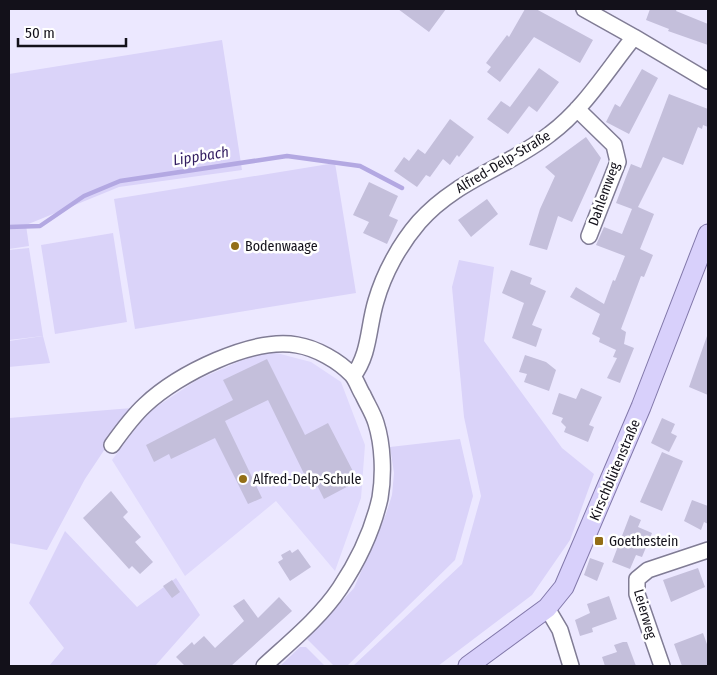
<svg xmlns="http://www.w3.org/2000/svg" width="717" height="675" font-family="'Fira Sans Condensed',sans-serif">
<rect width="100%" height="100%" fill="#ece8ff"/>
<path fill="#dfd9fc" d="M265 350 311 362 341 382 365 445 361 498 335 571 276 501 185 576 112 460 147 413 197 380Z"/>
<path fill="#dad3f9" d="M222 40 242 170 119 187 26 225 29 246 9 249V74Z
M335 163 356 293 135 329 114 199Z
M113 233 127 322 55 334 41 245Z
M29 248 43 336 50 363 9 367V341L43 336 9 340V250Z
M459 260 494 267 484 341 562 448 594 474 570 540 532 595 438 666H353L462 564 481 496 464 417 452 287Z
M132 408 85 479 47 550 9 543V418Z
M460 439 473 496 455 560 347 666H334L307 639 354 588 386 514 392 495 394 473 390 447Z
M65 531 137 607 176 578 200 615 155 666H49L64 648 29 603Z
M300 647H306L325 666H280Z"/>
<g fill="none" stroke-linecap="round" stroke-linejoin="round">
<path stroke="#b3a8e2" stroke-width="4.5" d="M9 227 40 226 84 196 120 181 287 156 360 166 402 188"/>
</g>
<path fill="#c4bfdb" d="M398 9H446L429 32Z
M525 9H536L593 40 580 63 534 37 500 82 487 72 491 67 486 63 507 35 509 37Z
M650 9H677L676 11 708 24V45L668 31 669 29 646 20Z
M539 68 559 82 537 112 529 106 508 134 487 119 501 101 510 107Z
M642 69 658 78 629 134 606 122 615 104 620 107Z
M669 94 708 109V127L703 125 702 129 698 127 683 165 663 157 638 207 654 214 640 249 653 255 644 277 641 276 621 329 626 332 624 344 634 348 620 383 607 378 617 358 613 357 616 350 599 342 600 338 592 334 600 314 570 297 576 287 604 304 613 280 615 281 625 256 596 245 604 227 622 234 632 209 616 203 631 164 641 168Z
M450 119 474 137 459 157 457 155 450 165 443 159 430 177 426 175 417 187 394 171 404 157 409 161 418 149 425 154Z
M586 137 601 158 572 222 558 216 547 250 529 245 540 209 555 176 545 167Z
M369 182 398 196 389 216 398 220 387 244 363 233 369 222 353 215Z
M487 199 498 214 471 237 458 220Z
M511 270 532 278 530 284 546 291 532 325 542 329 536 347 512 338 524 303 502 293Z
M707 336H708V395L689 387Z
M525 355 546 362 556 370 549 391 524 382 527 374 519 372Z
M267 359 305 435 328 423 358 481 324 499 315 481 309 484 268 400 225 421 262 498 248 504 215 438 171 459 169 454 154 462 146 445 233 400 223 380Z
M581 388 602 397 589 425 594 427 588 442 564 432 566 427 561 422 563 418 552 414 559 393 576 399Z
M662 418 675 424 671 433 677 436 669 452 651 443Z
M662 452 683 461 662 511 640 502Z
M111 491 128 512 123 517 141 537 135 542 153 562 140 574 132 566 129 569 83 518Z
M692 500 708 506V524L704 522 701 530 684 521Z
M630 515 641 520 638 527 652 533 642 557 636 555 630 569 612 562Z
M298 549 311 567 290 581 278 562 283 559 281 555 290 550 292 553Z
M590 558 604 563 597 581 584 575Z
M698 568 705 587 671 602 663 580Z
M172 580 180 592 172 598 163 586Z
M609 596 617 619 592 628 593 632 580 636 575 620 590 613 587 604Z
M279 597 292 611 231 666H185L176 657 192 642 194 645 204 636 215 648 244 621 233 606 244 599 258 618Z
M703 633 708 647V666H682L674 644Z
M623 642H627L636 666H605L602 657 617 652 614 645Z"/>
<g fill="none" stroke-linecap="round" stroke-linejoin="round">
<g stroke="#807c95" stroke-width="18">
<path id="minor" d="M584 9 634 37
M577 109 614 145 618 162 589 236
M353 376C370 354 368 327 376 301 384 273 400 244 419 222 457 179 507 168 550 134 584 109 608 69 634 37L708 81
M112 445C122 431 132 417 145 405 178 374 252 337 297 345 316 348 339 361 352 375 357 381 359 389 363 395 367 404 373 413 376 423 383 445 384 475 380 498 373 529 358 561 340 588 320 618 290 642 264 666
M547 608 560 630 571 666
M662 666 637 594V579L648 570 708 550"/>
</g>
<g stroke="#8278aa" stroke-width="21">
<path id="major" d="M468 666 547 608 564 587 641 407 708 234"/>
</g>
<use href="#minor" stroke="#fff" stroke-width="15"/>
<use href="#major" stroke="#d8d0fb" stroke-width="19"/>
</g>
<g fill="#936e16" stroke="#fff" stroke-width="2">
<circle cx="235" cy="246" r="5"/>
<circle cx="243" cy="479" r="5"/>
<rect x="594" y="536" width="10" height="10" rx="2.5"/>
</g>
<g text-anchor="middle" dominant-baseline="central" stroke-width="5" stroke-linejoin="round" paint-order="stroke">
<g font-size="14" fill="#13111a" stroke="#fff">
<text transform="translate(503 162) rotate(-31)">Alfred-Delp-Straße</text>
<text transform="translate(604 194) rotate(-70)">Dahlemweg</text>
<text transform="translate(615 470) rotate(-67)">Kirschblütenstraße</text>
<text transform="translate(645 614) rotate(74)">Leierweg</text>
</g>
<g font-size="14" fill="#13111a" stroke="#fff" text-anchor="start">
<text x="245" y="246">Bodenwaage</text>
<text x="253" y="479">Alfred-Delp-Schule</text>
<text x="609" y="541">Goethestein</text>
</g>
<g font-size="15" font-style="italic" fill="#321d60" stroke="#fff">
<text transform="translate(201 156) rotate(-9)">Lippbach</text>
</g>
</g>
<rect width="717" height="675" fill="none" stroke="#13111a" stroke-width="20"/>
<path d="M18 38v8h108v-8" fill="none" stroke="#13111a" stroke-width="2.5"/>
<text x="25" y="38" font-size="15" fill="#13111a" stroke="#ffffff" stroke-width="4" paint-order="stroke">50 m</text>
</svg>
